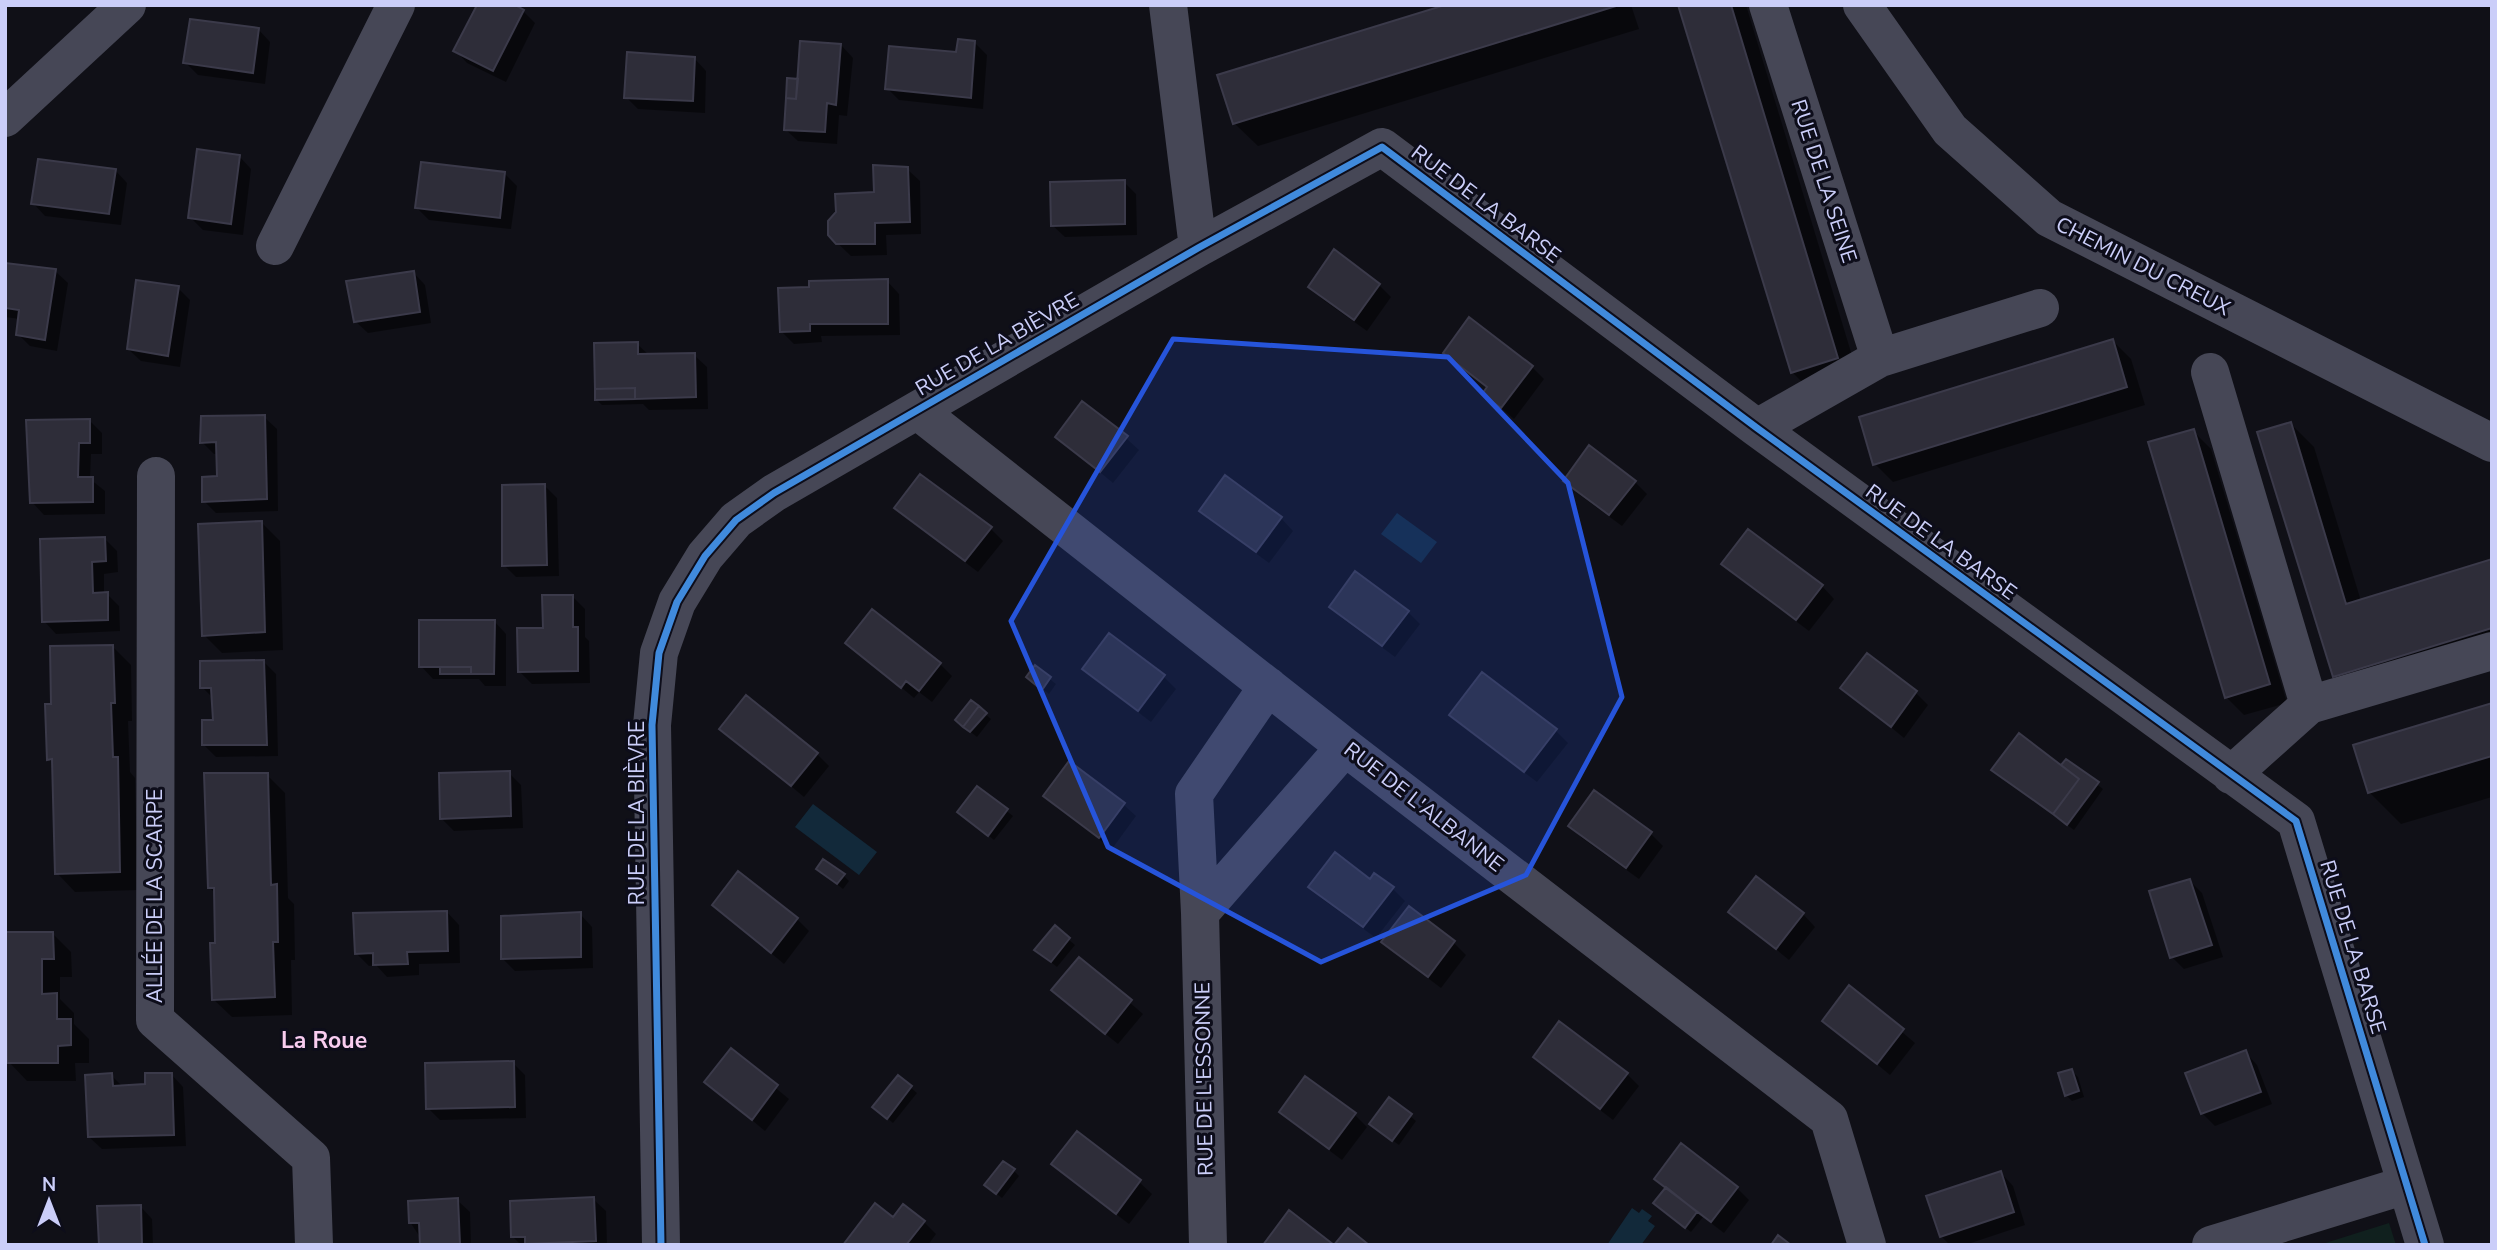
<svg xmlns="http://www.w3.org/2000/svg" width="2497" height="1250" font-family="'Nunito Sans',sans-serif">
<rect width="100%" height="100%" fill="#101017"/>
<path fill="#10201e" d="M2389 1223 2396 1245H2319Z"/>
<path fill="#12293a" d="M1397 513 1437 542 1421 563 1381 534Z
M813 804 877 852 859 875 795 827Z
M1632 1208 1639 1213 1642 1209 1652 1216 1648 1221 1655 1226 1641 1245H1607Z"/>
<path fill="#0007" d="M1451 5H1631L1639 29 1258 146 1234 123Z
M1679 5H1746L1860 382 1816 396 1792 372Z
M523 11 535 23 506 82 467 63 455 50Z
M258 29 270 42 265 84 198 75 185 62Z
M975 43 987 55 983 109 899 100 887 88 958 54Z
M841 45 853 58 847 116 839 115 837 144 798 141 785 129 799 81Z
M694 58 706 71 705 113 638 109 626 97Z
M239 156 251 169 243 235 203 230 190 217Z
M907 169 920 181 921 234 886 235 887 255 851 256 829 235Z
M115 170 127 183 121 225 45 216 33 203Z
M504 173 517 186 511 229 429 220 417 208Z
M1124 182 1136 194 1137 235 1065 237 1052 225Z
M1335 252 1379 285 1391 297 1367 331 1322 299 1310 286Z
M5 265 55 271 68 283 57 351 30 346 18 334 20 319 5 317Z
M413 272 425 285 431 323 368 333 355 321Z
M887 281 899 294 900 335 821 336 822 342 794 344 781 331Z
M178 288 190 300 180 367 141 361 128 349Z
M2113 341 2131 359 2145 405 1893 482 1875 464Z
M637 344 649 355H694L707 367 708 409 649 410 643 404 602 405 596 399Z
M1445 352 1532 367 1544 379 1514 419 1485 394 1488 389Z
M264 417 277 429 278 511 216 513 204 501 219 477 218 454H214L202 442Z
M90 421 102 433V454H91L90 479 105 491V514L44 515 32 502Z
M2291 424 2314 447 2361 601 2492 561V659L2358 700 2334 676Z
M2193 431 2211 449 2287 703 2244 715 2226 697Z
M1057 437 1126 438 1139 450 1113 483Z
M921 477 991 529 1003 541 978 572 909 520 897 508Z
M1225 477 1281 518 1293 531 1269 563 1214 523 1202 511Z
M1565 480 1635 482 1647 494 1622 526 1577 493Z
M545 486 557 498 559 576 516 577 504 565Z
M262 523 280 541 283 650 222 653 204 635Z
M105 539 117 551 118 572 104 574V594H107L119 606 120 631 56 634 44 621Z
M1723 564 1822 586 1834 599 1809 631 1736 576Z
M572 596 585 609V637L589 641 590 683 532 684 519 671 544 630Z
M1331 607 1408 612 1420 624 1395 657 1343 619Z
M494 621 506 634V686H485L479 679H433L421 666Z
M848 643 940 664 952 676 932 702 919 692 914 698Z
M112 646 131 665 132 721H128L130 772 135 778 138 890 75 892 57 873 54 764 49 759 53 706Z
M1867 655 1916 693 1928 705 1904 738 1842 687Z
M264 662 276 674 278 756 216 757 204 745 215 721 214 699 202 687Z
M1036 668 1056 684 1049 694 1034 682Z
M1085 669 1164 677 1176 689 1151 722 1097 681Z
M2492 704V797L2401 824 2369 792Z
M985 714 991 719 977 737 963 726Z
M1452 714 1556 731 1568 743 1537 782 1464 727Z
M721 728 817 754 829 766 804 797Z
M2066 761 2103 789 2074 830 2006 782 1994 769 2061 767Z
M509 773 521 785 523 828 454 831 441 818Z
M267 775 285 793 288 898 294 904 295 960H291L292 1015 232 1017 213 999 217 945 216 894 209 887Z
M977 788 1013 816 994 840 965 817Z
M1045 796 1123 804 1136 816 1112 849 1057 808Z
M1570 826 1651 834 1663 846 1639 879 1582 838Z
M824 874 843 875 849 881 843 889Z
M1370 881 1393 889 1405 901 1376 938 1322 899 1310 887Z
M2190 881 2202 893 2223 957 2184 969 2172 957Z
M714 905 797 919 809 931 784 964Z
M1409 909 1454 943 1466 955 1441 988 1396 954 1383 942Z
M447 912 459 925 460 963 419 964V975L387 977 376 965 369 966 356 953Z
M1731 912 1803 914 1815 927 1789 960Z
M580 914 592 927 593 968 515 971 503 959Z
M1055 928 1075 945 1057 967 1042 955Z
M5 933H52L71 952 72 977H60V999L74 1013V1024L89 1039V1063H75L76 1081H27L9 1062 8 1033 5 1030Z
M1079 959 1143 1014 1118 1044 1066 1002Z
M1849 987 1915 1043 1890 1075 1825 1021Z
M731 1051 789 1099 765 1131 707 1082Z
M2245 1052 2257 1065 2272 1104 2215 1126 2202 1113Z
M1535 1057 1627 1074 1639 1086 1613 1120 1547 1069Z
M513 1063 525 1075 526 1118 440 1120 428 1108Z
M2072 1071 2078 1077 2084 1097 2072 1101 2066 1095Z
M171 1074 183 1087 186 1146 102 1149 89 1137 111 1075 123 1087 147 1085Z
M898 1077 917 1093 893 1123 880 1112Z
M1282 1112 1354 1114 1367 1127 1342 1160 1294 1124Z
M1410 1116 1416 1121 1399 1145 1377 1129Z
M1053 1164 1139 1182 1152 1194 1129 1224 1066 1176Z
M1014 1171 1019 1176 1002 1198 992 1190Z
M2001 1173 2013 1186 2025 1225 1965 1245H1950L1941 1236Z
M1737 1188 1749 1200 1724 1233 1703 1217 1691 1232 1661 1209Z
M593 1199 606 1211 607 1245H521L513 1237Z
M457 1200 470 1212 471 1245H422V1240L410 1222Z
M140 1206 152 1219 153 1245H100Z
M894 1219 924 1222 936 1234 928 1245H845Z"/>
<path fill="#2e2d39" stroke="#3b3a4a" stroke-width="2" d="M477 5H515L524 10 493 71 453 51Z
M1445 5 1616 6 1233 124 1217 75Z
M1678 5H1731L1838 358 1791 373Z
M190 19 259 28 253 73 183 63Z
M958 39 975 41 971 98 885 89 889 46 956 52Z
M800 41 841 44 836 105 827 103 825 132 784 130 786 98 796 99Z
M627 52 695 57 693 101 624 98Z
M787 78 798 79 796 99 786 98Z
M197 149 240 155 231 224 188 218Z
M38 159 116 169 109 214 31 204Z
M421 162 505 172 500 218 415 208Z
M873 165 908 167 910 222 875 223V244H836L828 235V221L836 212 835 194 874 192Z
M1125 180V224L1051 226 1050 182Z
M1334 249 1380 284 1354 320 1308 287Z
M5 263 56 269 45 340 16 335 19 310 5 308Z
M414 271 420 312 354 322 346 281Z
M888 279V324H810V331L780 332 778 288 809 287V281Z
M136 280 179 286 168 356 127 349Z
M1469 317 1533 366 1501 408 1482 394 1487 387 1443 353Z
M2113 339 2127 387 1873 465 1859 417Z
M638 342V354L695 353 696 397 635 399V388L595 389 594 343Z
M635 388V399L595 400V389Z
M1082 401 1128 436 1100 472 1055 437Z
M265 415 267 499 202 502V477L217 476 216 442 200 443 201 416Z
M90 419V443H79L78 477H93V502L30 503 26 420Z
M2291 422 2346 604 2492 559V628L2333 677 2257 432Z
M2194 429 2270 684 2225 698 2148 442Z
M1589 445 1636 481 1609 515 1563 481Z
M920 474 992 527 965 561 894 508Z
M1225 475 1282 517 1256 552 1199 511Z
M545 484 547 565 502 566V485Z
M262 521 265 632 202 636 198 524Z
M1748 529 1823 585 1796 620 1721 564Z
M105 537 106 561 92 562 93 593 108 592V620L42 622 40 539Z
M1355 571 1409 611 1382 646 1329 607Z
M542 595H573V627H578V671L518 672 517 628H543Z
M872 609 941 663 919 691 906 681 901 688 845 643Z
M419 620H495L494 674H471V667H419Z
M1109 633 1165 675 1138 711 1082 669Z
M113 645 115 703H111L113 757H118L120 872 55 874 52 759 47 760 45 704H51L50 646Z
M1867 653 1917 691 1891 727 1840 688Z
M264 660 267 745H202V720H213L211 688H200V661Z
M1035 665 1051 677 1042 690 1026 677Z
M440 667H471V674H440Z
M1482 672 1557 729 1524 772 1449 715Z
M746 695 818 753 791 786 719 729Z
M971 700 979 706 963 727 955 720Z
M2492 703V756L2368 793 2353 745Z
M979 706 987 713 970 732 963 727Z
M2019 733 2079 779 2053 814 1991 770Z
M2066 759 2099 782 2067 825 2053 814 2079 779 2061 765Z
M1069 761 1125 803 1099 838 1043 796Z
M510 771 511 816 440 819 439 773Z
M204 773H268L271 885 277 884 278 942H273L275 997 212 1000 210 943H215L214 888H208Z
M977 786 1008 809 988 836 957 812Z
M1594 790 1652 832 1626 868 1568 826Z
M1335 852 1370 879 1374 873 1394 887 1363 927 1308 887Z
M823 859 845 874 837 884 816 869Z
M738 871 798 918 771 953 712 905Z
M1756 876 1804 913 1776 949 1728 912Z
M2190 879 2212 945 2170 958 2149 891Z
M1409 906 1455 941 1428 977 1381 942Z
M447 911 448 951 407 952 408 964 373 965V953L355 954 353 913Z
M581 912V957L501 959V916Z
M1055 925 1070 938 1051 962 1034 950Z
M5 932H53L54 959H42V994L57 993V1019H71V1045L58 1046V1063H7Z
M1079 957 1132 1000 1105 1034 1051 990Z
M1849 985 1904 1029 1877 1064 1822 1021Z
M1559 1021 1628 1073 1600 1109 1533 1057Z
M731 1048 778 1085 752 1120 704 1082Z
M2246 1050 2261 1092 2201 1114 2185 1073Z
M514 1061 515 1107 426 1109 425 1063Z
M2072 1069 2079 1091 2065 1096 2058 1073Z
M112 1073 113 1086 145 1084V1073H172L174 1135 88 1137 85 1075Z
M898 1075 912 1086 887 1119 872 1107Z
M1305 1076 1356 1113 1329 1149 1279 1112Z
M1389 1097 1412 1114 1392 1141 1369 1124Z
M1077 1131 1141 1180 1116 1214 1051 1164Z
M1681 1143 1738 1187 1711 1222 1654 1179Z
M1003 1161 1015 1169 996 1194 984 1185Z
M2001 1171 2014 1212 1940 1237 1926 1196Z
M1666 1187 1697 1212 1685 1228 1653 1203Z
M594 1197 596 1241 525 1244V1237H511L510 1201Z
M458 1198 460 1245H420L419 1223H409L408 1201Z
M875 1203 893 1217 903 1204 925 1221 906 1245H843Z
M141 1205 142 1245H99L97 1206Z
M1289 1210 1334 1245H1263Z
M1348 1228 1369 1245H1334Z
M1778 1235 1791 1245H1771Z"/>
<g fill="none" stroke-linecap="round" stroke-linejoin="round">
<path stroke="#464756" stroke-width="38" d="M1168 5 1198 248
M1768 5 1880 358
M1862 5 1950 130 2049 218 2492 443
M5 118 127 5
M275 246 396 5
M2210 372 2309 705
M918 411 1345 747 1829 1119 1867 1245
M1757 428 1880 358 2040 308
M156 476 155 1020 311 1158 314 1245
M2231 775 2309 705 2492 651
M1200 913 1345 747
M661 1245 652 725 659 653 677 602 705 556 736 520 774 493 1198 248 1382 147 1757 428 2296 821 2425 1245
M1208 1245 1200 913 1194 794 1268 686
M2211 1245 2406 1185"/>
<g stroke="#0d0d1a" stroke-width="11">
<path id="cycleway" d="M661 1245 652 725 659 653 677 602 705 556 736 520 774 493 1198 248 1382 147 1757 428 2296 821 2425 1245"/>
</g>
<use href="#cycleway" stroke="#408adc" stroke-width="7"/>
</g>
<path fill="#2654da" fill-opacity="0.2" stroke="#2654da" stroke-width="5" stroke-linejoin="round" d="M1173 339 1448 357 1568 483 1622 697 1526 875 1321 962 1108 847 1011 621Z"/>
<g text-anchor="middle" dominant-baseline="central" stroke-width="6" stroke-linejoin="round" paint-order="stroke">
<g font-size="21" fill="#cbcef9" stroke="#0d0d1a">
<text transform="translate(1824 181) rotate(72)">RUE DE LA SEINE</text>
<text transform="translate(1486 204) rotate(37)">RUE DE LA BARSE</text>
<text transform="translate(2143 266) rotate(27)">CHEMIN DU CREUX</text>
<text transform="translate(997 344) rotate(-30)">RUE DE LA BIÈVRE</text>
<text transform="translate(1941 542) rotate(36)">RUE DE LA BARSE</text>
<text transform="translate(1424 807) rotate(38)">RUE DE L'ALBANNE</text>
<text transform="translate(637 813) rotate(-90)">RUE DE LA BIÈVRE</text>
<text transform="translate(155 896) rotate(-90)">ALLÉE DE LA SCARPE</text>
<text transform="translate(2353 947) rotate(73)">RUE DE LA BARSE</text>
<text transform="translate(1204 1079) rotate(-91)">RUE DE L'ESSONNE</text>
</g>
<g font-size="23" font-weight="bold" fill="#f9cdf0" stroke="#0d0d1a">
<text x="324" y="1040">La Roue</text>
</g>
</g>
<rect width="2497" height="1250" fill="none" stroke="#cbcef9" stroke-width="14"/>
<g transform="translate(49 1201)" stroke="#0d0d1a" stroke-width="5" paint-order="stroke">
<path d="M0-5L12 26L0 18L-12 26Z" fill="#cbcef9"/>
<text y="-10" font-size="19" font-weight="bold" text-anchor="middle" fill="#cbcef9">N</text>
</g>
</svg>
